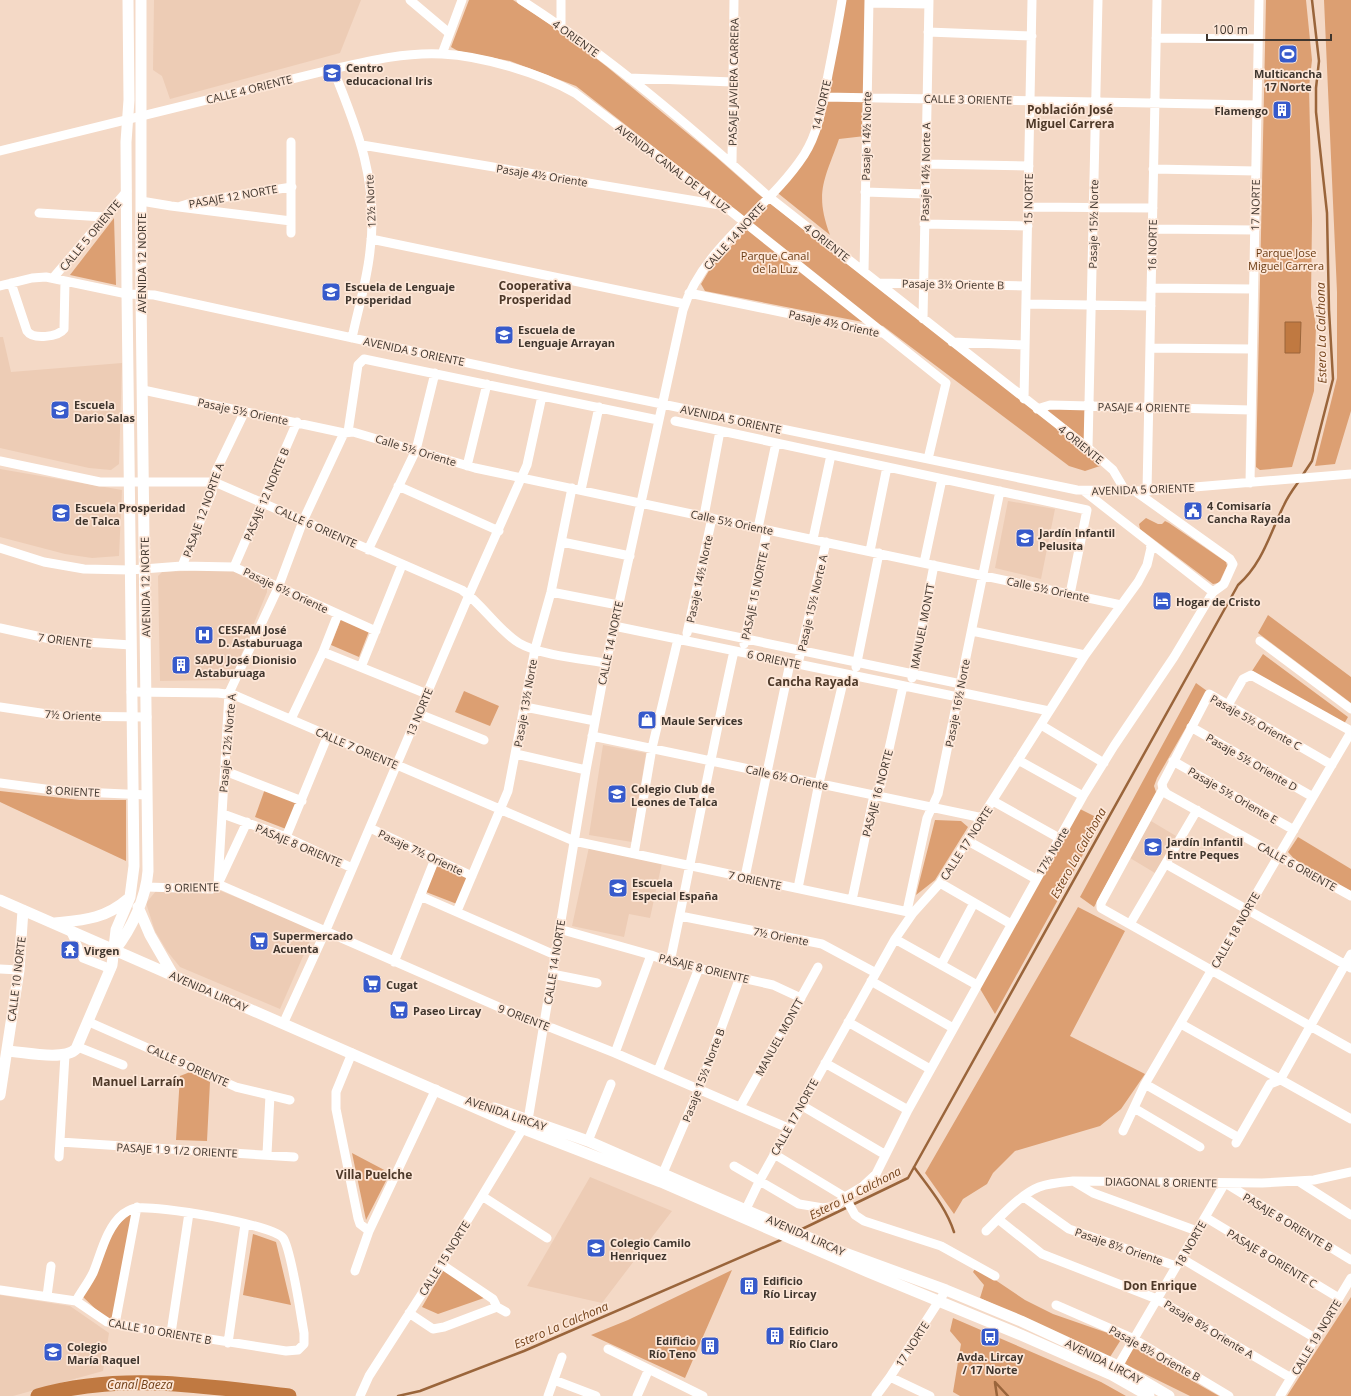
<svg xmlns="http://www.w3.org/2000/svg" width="1351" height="1396" font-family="'Open Sans',sans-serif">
<rect width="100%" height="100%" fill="#f4d9c6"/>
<path fill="#edccb5" d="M154 0H361L340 53 170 99 162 76 153 70Z
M0 337H3L11 372 122 363 119 464 111 470 89 468 0 448Z
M0 469 122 490 119 556 92 558 65 554 0 537Z
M1008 501 1055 509 1041 579 995 568Z
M232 569 267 587V592L232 677H229L228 680 160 681 158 576 162 572Z
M603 745 646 753 632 842 589 835Z
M1151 821 1176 836 1155 873 1130 858Z
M589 847 662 863 650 918 629 914 624 937 572 926Z
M156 891H221L315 929 280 1009 180 967 167 951 155 931 146 903Z
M590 1177 672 1211 602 1303 527 1286Z
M0 1295 70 1306 109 1333 103 1371 13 1396H0Z"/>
<path fill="#dc9f72" d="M469 0H513L560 31 606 66 715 156 757 193 1097 460 1100 466 1085 471 1069 466 883 326 705 291 701 284 710 269 752 224 576 86 510 61 458 51 451 47Z
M844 0H867L865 136 839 139C825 179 814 192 830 235L774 190 813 144Z
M1266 0H1306L1312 60 1309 87 1312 220 1311 297 1316 326 1314 391 1292 467 1260 470 1256 467Z
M1324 0H1351V411L1335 464 1315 466 1337 378V292Z
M114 218 116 285 70 275Z
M1047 408 1084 409 1086 411 1084 441 1046 412Z
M1146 518 1158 524H1162L1165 521 1169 523 1226 562 1227 566 1219 583 1213 584 1140 529 1139 524Z
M343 614 371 626 359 657 331 645Z
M1268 615 1351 677V703L1258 633Z
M1263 654 1348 717 1344 724 1252 671Z
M1196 683 1207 691 1157 778 1154 786 1156 792 1094 907 1080 897Z
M464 691 499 706 490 726 455 712Z
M266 786 298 799 286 829 255 817Z
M0 791 80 800H126V861L0 802Z
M1080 809 1102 820 995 1014 979 987Z
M935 820 961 821 968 827 935 880 916 895Z
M1298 837 1351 869V892L1297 862 1288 852Z
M439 860 469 874 457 904 426 892Z
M1078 907 1125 931 1070 1036 1145 1074 1121 1109 1100 1126 1015 1151 993 1173 987 1184 963 1199 954 1214 925 1173Z
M190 1072 210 1082 207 1141 176 1140 180 1076Z
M352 1153 390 1173 366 1220Z
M134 1211 117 1320 105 1318 82 1296 113 1229Z
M253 1234 276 1242 291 1305 243 1295Z
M976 1267 1025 1300 1053 1314 1122 1338 1110 1357 980 1298 984 1285 973 1272Z
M444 1269 484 1298 438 1314 422 1307Z
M732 1270 685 1378 591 1335 628 1320Z
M1351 1297V1396H1287Z
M953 1318 1101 1382 1126 1396H960L953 1392 961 1344 950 1331Z
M1133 1347 1219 1396H1190L1125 1364Z"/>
<path fill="#c07941" stroke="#9a653b" d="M1285 322H1301L1300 353H1285Z"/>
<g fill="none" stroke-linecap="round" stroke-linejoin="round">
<path stroke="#9a653b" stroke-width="2.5" d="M1302 476 1312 461 1333 379 1329 310 1327 213 1316 112V88L1319 61 1312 0
M914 1167C929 1188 946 1207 954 1232
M852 1205 908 1178 1238 585C1263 563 1270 533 1284 505 1288 496 1294 488 1299 481
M800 1230 848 1207
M995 1382 1008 1396
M995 1383 997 1396
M398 1396 420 1391 524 1351 783 1239"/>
<path stroke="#c07941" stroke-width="15" d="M38 1396C121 1372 206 1386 289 1396"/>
<path stroke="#fff" stroke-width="9" d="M410 0 449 33
M521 0C610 57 691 127 769 197L1088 448 1113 470 1126 492
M869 3 929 4
M561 26V0
M928 32 1032 36
M1156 38 1258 39
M442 54 462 0
M333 69C358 130 379 183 370 251 367 281 358 309 352 338
M629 78 733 82
M824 97 1257 105
M362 145 720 205
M0 151 333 69C368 61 405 52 442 54 483 56 539 73 575 93L733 213 946 383 928 459
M732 163 734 0
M925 164 1029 166
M1153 169 1256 171
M865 192 925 194
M141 201 171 206 291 221
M181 206 194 202 292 187
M1028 207 1153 208
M39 213 104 217
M924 224 1028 226
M1152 229 1255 230
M291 233V142
M371 239 685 304
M864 272 869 0
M53 278 127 191
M11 283 27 331C33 340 58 337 64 329L65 281
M879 283 1026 286
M0 286 32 278 46 277 127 294 154 295 546 380 1077 490 1147 491 1351 474
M1151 288 1253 289
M689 293 882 333
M1026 304 1151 306
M923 319 929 0
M952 342 1025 345
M1150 348 1252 349
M143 390 344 433 353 432 475 468 1121 605
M1024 399 1032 0
M1037 409 1050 405 1251 410
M675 421 1087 510 1070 594
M348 432 358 365 364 359 658 420
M1088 448 1098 0
M0 461 100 482H208L219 484 462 590C483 605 499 631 519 643 539 655 582 659 606 663
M467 466 487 384
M1250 483 1259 0
M398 486 499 531
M581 490 599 407
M1084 491 1213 592
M1147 491 1157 0
M704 516 720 431
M758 528 776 443
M813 539 831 455
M562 542 630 556
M0 548 44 562 84 569 130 570 182 566 234 567 376 631
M368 550 416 450 435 373
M870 551 887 467
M924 563 942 479
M182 566 212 492 216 471 245 411
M234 567 297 422
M551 592 618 605
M614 626 958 697
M689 627 961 684
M0 628 55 640 131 645
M972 631 1085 655
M687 633 712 518
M1260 641 1351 709
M744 644 767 530
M323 652 427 694
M798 664 826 542
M361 667 402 565
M856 667 879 553
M912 678 934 565
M131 692 218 693 234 695 574 841 913 913
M959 692 1049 711
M1228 705 1243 679 1251 675 1351 731
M0 707 61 716 147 717
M525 707 595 721
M419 714 484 740
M291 719 323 652 338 614
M1041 725 1104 763
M1191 727 1313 797
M592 736 983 818
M516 754 586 770
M1018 760 1083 796
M1173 761 1294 830
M1332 765 1209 694 1162 784 1163 789 1167 794 1351 896
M225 771 302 801
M0 783 60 791 147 795
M1163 789 1101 903V908L1351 1049
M993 801 1059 838
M223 814 286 837 352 868
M370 828 472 876
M286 837 328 735
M968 841 1036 879
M634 854 652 748 678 639
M1166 864 1351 968
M745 877 790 663
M940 883 1011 924
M218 884 540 1025 552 1028 615 1053 788 1128
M218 884 229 693 278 588 303 521 344 433
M146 887 212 889 218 884 247 822
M798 888 819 783 845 674
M420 896 555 955
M852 900 874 795 881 785 903 686
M457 911 508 791 535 649 551 592 572 488
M907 911 927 818 938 794 1000 491
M680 916 822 944 876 973
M1130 924 1197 810
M559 929 651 955 670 962 773 985 801 998
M70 930 83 958 111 969
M895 939 977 985
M394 962 435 859
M670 962C692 858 711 754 734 651
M941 965 974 903
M0 969 19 970
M552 974 597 983
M871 981 953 1028
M89 1022 236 1087 290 1100
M848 1022 930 1069
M283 1024 326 930 469 595 527 465 542 396
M1181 1024 1351 1119
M78 1047 123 1065
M352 1053 336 1092V1109L358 1218 360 1224 369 1231
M615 1053 651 955
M825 1063 908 1110
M658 1071 699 968
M1145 1084 1239 1138
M801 1105 884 1154
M740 1107 818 967
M1134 1108 1200 1147
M1123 1131 1145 1084 1351 732
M588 1141 611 1084
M60 1142 294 1157
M1236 1143 1270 1084 1280 1080 1351 954
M267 1154 270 1095
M774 1154 845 1197 855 1215 864 1221 941 1246 995 1276
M59 1157 65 1055
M734 1166 799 1204 823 1208 836 1206 845 1197 862 1187 876 1174 908 1110 1083 796 1114 746 1174 657 1213 592 1224 584 1233 564 1230 559 1135 491
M663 1173 699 1089 740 977
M1073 1181 1093 1193 1197 1231
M1298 1181 1351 1215
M482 1196 547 1238
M1024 1197 1069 1229 1176 1266
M746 1209 760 1180 895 939 913 913 940 883 1085 655 1138 582 1147 565 1151 548 1150 543
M1205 1217 1339 1298
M998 1219 1042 1254 1157 1299 1291 1378
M986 1231C1000 1217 1021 1194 1039 1187 1049 1183 1062 1182 1073 1181L1262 1183 1314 1180 1351 1172
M1181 1258 1315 1338
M441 1264 493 1299 497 1307 506 1312
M355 1271 369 1231 436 1089
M0 1290 76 1301 107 1322 115 1324 286 1351 298 1350 304 1344V1333C301 1316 291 1248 283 1238 271 1224 157 1205 136 1208 132 1208 126 1212 123 1214 106 1228 101 1254 93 1273 88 1283 81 1292 76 1301
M47 1296 51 1266
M1056 1305 1134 1339 1229 1396
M409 1313 433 1329 444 1327 497 1307
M115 1324 137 1207
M171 1333 189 1213
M228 1343 245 1224
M608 1349 703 1396
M1118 1366 1225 1183 1351 1260
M890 1377 930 1396
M554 1380 596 1396
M360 1396 369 1376 441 1264 528 1120 586 770 606 663 683 310C704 245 768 210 804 155 819 132 823 102 828 75 833 50 838 25 842 0
M548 1396 562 1357
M637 1396 649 1369
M876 1396 890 1377 946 1290
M1280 1396 1351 1278"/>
<path stroke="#fff" stroke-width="11" d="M0 900 524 1129 661 1182 868 1272 1021 1335 1112 1375 1149 1396
M138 907 150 935 173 975
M55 923C84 920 105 919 128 899
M115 950C132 928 146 898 148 871L141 294V0
M7 1051C24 1052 64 1061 76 1049L112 965 116 930 130 897 134 866 127 294 126 142 129 100 128 0
M0 1095 19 970 23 910
M494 1108 588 1141 842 1252 946 1290 1021 1321 1118 1366 1169 1396"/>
</g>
<defs>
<g id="stadium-square" transform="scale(1)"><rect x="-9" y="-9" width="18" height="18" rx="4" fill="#375acb" stroke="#fde7d8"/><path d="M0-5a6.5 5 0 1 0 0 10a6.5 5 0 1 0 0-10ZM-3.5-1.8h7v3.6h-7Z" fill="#fff"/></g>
<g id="school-square" transform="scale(1)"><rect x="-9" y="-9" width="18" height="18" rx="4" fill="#375acb" stroke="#fde7d8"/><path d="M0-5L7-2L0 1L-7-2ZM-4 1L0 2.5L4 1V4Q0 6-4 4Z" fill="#fff"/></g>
<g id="building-square" transform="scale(1)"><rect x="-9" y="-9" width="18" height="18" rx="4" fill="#375acb" stroke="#fde7d8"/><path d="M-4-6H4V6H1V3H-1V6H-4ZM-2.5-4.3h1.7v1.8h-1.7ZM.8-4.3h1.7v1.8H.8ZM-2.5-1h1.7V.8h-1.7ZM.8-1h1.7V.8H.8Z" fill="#fff"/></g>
<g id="civic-square" transform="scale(1)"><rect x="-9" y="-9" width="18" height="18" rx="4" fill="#375acb" stroke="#fde7d8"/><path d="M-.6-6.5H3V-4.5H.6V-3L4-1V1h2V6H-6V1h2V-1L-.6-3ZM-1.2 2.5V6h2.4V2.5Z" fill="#fff"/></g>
<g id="hotel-square" transform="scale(1)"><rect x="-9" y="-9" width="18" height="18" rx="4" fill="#375acb" stroke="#fde7d8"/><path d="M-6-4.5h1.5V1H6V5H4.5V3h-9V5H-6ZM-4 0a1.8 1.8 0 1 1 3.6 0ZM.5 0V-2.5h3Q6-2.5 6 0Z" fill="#fff"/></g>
<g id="hospital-square" transform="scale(1)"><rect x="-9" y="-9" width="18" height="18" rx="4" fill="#375acb" stroke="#fde7d8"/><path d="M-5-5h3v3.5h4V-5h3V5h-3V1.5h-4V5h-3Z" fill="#fff"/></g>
<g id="shop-square" transform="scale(1)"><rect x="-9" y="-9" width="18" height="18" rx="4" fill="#375acb" stroke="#fde7d8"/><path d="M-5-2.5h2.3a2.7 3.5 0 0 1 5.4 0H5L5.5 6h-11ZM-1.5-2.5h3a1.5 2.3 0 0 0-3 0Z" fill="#fff"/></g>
<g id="supermarket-square" transform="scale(1)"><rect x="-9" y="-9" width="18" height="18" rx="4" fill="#375acb" stroke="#fde7d8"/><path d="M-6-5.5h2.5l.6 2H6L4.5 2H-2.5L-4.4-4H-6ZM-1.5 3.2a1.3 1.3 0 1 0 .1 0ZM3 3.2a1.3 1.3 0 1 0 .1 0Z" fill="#fff"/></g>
<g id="temple-square" transform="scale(1)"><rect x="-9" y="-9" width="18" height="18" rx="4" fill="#375acb" stroke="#fde7d8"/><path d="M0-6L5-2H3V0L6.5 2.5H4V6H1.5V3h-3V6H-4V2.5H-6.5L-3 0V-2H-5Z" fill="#fff"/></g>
<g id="bus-square" transform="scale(1)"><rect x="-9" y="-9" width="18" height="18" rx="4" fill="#375acb" stroke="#fde7d8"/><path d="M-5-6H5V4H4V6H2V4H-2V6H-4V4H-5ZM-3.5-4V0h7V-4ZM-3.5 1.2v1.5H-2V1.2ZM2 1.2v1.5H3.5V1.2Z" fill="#fff"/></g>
</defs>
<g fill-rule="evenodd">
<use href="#stadium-square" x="1288" y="54"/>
<use href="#school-square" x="332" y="73"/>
<use href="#building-square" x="1282" y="110"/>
<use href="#school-square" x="331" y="292"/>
<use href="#school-square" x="504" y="335"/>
<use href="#school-square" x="60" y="410"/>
<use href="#civic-square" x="1193" y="511"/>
<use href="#school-square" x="61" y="513"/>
<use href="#school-square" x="1025" y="538"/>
<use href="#hotel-square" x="1162" y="601"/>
<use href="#hospital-square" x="204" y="635"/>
<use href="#building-square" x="181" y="665"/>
<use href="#shop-square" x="647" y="720"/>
<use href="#school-square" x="617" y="794"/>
<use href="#school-square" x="1153" y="847"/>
<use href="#school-square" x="618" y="888"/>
<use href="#supermarket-square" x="259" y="941"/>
<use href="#temple-square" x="70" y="950"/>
<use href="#supermarket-square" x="372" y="984"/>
<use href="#supermarket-square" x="399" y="1010"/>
<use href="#school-square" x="596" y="1248"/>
<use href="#building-square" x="749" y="1286"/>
<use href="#building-square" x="775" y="1336"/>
<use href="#bus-square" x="990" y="1337"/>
<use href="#building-square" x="710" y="1346"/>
<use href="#school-square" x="53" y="1352"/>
</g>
<g text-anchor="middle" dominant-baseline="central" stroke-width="3.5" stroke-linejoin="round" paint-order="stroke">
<g font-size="11" fill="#40362e" stroke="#fde7d8">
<text transform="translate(576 38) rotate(36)">4 ORIENTE</text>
<text transform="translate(733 82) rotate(-89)">PASAJE JAVIERA CARRERA</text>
<text transform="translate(249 89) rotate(-14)">CALLE 4 ORIENTE</text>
<text transform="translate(968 99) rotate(1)">CALLE 3 ORIENTE</text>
<text transform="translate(821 105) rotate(-77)">14 NORTE</text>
<text transform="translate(866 136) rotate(-89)">Pasaje 14½ Norte</text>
<text transform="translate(673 168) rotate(37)">AVENIDA CANAL DE LA LUZ</text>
<text transform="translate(925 172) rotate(-89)">Pasaje 14½ Norte A</text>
<text transform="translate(542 175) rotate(9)">Pasaje 4½ Oriente</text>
<text transform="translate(233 196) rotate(-10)">PASAJE 12 NORTE</text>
<text transform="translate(1028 199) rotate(-89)">15 NORTE</text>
<text transform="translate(370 201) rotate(-93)">12½ Norte</text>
<text transform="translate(1255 205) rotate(-89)">17 NORTE</text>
<text transform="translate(1093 224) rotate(-89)">Pasaje 15½ Norte</text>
<text transform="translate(90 235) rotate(-50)">CALLE 5 ORIENTE</text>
<text transform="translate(734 236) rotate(-48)">CALLE 14 NORTE</text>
<text transform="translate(827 242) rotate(38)">4 ORIENTE</text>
<text transform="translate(1152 245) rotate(-89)">16 NORTE</text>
<text transform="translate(141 263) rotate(-90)">AVENIDA 12 NORTE</text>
<text transform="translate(953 284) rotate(1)">Pasaje 3½ Oriente B</text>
<text transform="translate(834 323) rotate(12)">Pasaje 4½ Oriente</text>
<text transform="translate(414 351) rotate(12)">AVENIDA 5 ORIENTE</text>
<text transform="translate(1144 407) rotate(1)">PASAJE 4 ORIENTE</text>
<text transform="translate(243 411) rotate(12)">Pasaje 5½ Oriente</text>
<text transform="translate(731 419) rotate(12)">AVENIDA 5 ORIENTE</text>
<text transform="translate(1081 444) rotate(39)">4 ORIENTE</text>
<text transform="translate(416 450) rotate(17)">Calle 5½ Oriente</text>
<text transform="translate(1143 489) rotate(-2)">AVENIDA 5 ORIENTE</text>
<text transform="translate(266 494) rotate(-67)">PASAJE 12 NORTE B</text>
<text transform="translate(203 510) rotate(-70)">PASAJE 12 NORTE A</text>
<text transform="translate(732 522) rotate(12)">Calle 5½ Oriente</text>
<text transform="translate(316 526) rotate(24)">CALLE 6 ORIENTE</text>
<text transform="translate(699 579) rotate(-78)">Pasaje 14½ Norte</text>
<text transform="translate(145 587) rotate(-91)">AVENIDA 12 NORTE</text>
<text transform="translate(1048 589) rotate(12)">Calle 5½ Oriente</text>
<text transform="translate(286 590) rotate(25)">Pasaje 6½ Oriente</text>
<text transform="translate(755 591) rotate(-78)">PASAJE 15 NORTE A</text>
<text transform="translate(812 603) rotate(-77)">Pasaje 15½ Norte A</text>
<text transform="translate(922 626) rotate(-79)">MANUEL MONTT</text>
<text transform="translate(65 640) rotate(7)">7 ORIENTE</text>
<text transform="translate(610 643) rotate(-78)">CALLE 14 NORTE</text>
<text transform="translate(774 659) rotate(12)">6 ORIENTE</text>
<text transform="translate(525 703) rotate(-80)">Pasaje 13½ Norte</text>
<text transform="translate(957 703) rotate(-79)">Pasaje 16½ Norte</text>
<text transform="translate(419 712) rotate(-67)">13 NORTE</text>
<text transform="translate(73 715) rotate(3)">7½ Oriente</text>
<text transform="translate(1256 722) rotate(29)">Pasaje 5½ Oriente C</text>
<text transform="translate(227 743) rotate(-85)">Pasaje 12½ Norte A</text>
<text transform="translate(357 748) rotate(23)">CALLE 7 ORIENTE</text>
<text transform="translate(1252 762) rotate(30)">Pasaje 5½ Oriente D</text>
<text transform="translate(787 777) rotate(12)">Calle 6½ Oriente</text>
<text transform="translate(73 791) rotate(3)">8 ORIENTE</text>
<text transform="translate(877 793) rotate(-75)">PASAJE 16 NORTE</text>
<text transform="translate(1233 795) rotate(30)">Pasaje 5½ Oriente E</text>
<text transform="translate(966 843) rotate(-57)">CALLE 17 NORTE</text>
<text transform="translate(299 845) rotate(23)">PASAJE 8 ORIENTE</text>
<text transform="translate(1052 851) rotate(-60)">17½ Norte</text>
<text transform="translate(421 852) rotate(25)">Pasaje 7½ Oriente</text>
<text transform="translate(1297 866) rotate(29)">CALLE 6 ORIENTE</text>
<text transform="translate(755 880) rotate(12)">7 ORIENTE</text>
<text transform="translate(192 887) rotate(-1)">9 ORIENTE</text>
<text transform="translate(1235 930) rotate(-60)">CALLE 18 NORTE</text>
<text transform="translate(781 936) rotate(11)">7½ Oriente</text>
<text transform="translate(554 962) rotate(-81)">CALLE 14 NORTE</text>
<text transform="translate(704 968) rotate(14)">PASAJE 8 ORIENTE</text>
<text transform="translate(16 979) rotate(-83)">CALLE 10 NORTE</text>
<text transform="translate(209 991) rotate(24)">AVENIDA LIRCAY</text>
<text transform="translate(524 1017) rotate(21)">9 ORIENTE</text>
<text transform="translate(779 1037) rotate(-61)">MANUEL MONTT</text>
<text transform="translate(188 1065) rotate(24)">CALLE 9 ORIENTE</text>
<text transform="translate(703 1075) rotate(-69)">Pasaje 15½ Norte B</text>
<text transform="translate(506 1113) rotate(19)">AVENIDA LIRCAY</text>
<text transform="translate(794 1117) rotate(-61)">CALLE 17 NORTE</text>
<text transform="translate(177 1150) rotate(3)">PASAJE 1 9 1/2 ORIENTE</text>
<text transform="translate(1161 1182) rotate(1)">DIAGONAL 8 ORIENTE</text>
<text transform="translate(1288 1222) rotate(31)">PASAJE 8 ORIENTE B</text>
<text transform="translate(806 1235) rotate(24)">AVENIDA LIRCAY</text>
<text transform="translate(1190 1244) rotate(-60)">18 NORTE</text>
<text transform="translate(1119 1246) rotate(19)">Pasaje 8½ Oriente</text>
<text transform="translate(444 1258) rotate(-58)">CALLE 15 NORTE</text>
<text transform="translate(1272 1258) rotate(31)">PASAJE 8 ORIENTE C</text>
<text transform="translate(1209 1329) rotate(31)">Pasaje 8½ Oriente A</text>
<text transform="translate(160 1331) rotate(10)">CALLE 10 ORIENTE B</text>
<text transform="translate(1316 1337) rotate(-59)">CALLE 19 NORTE</text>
<text transform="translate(912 1344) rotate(-57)">17 NORTE</text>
<text transform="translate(1155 1353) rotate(29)">Pasaje 8½ Oriente B</text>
<text transform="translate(1104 1361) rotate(27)">AVENIDA LIRCAY</text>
</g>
<g font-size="11" font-weight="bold" fill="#40362e" stroke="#fde7d8" text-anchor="start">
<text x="346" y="67">Centro<tspan x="346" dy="13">educacional Iris</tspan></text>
<text x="1288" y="73" text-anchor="middle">Multicancha<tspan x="1288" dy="13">17 Norte</tspan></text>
<text x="1268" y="110" text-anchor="end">Flamengo</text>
<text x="345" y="286">Escuela de Lenguaje<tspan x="345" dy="13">Prosperidad</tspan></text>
<text x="518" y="329">Escuela de<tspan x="518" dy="13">Lenguaje Arrayan</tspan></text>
<text x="74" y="404">Escuela<tspan x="74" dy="13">Dario Salas</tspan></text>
<text x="1207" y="505">4 Comisaría<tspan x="1207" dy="13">Cancha Rayada</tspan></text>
<text x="75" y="507">Escuela Prosperidad<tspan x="75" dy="13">de Talca</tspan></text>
<text x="1039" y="532">Jardín Infantil<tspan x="1039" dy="13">Pelusita</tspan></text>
<text x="1176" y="601">Hogar de Cristo</text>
<text x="218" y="629">CESFAM José<tspan x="218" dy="13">D. Astaburuaga</tspan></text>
<text x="195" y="659">SAPU José Dionisio<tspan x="195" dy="13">Astaburuaga</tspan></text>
<text x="661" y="720">Maule Services</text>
<text x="631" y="788">Colegio Club de<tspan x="631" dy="13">Leones de Talca</tspan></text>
<text x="1167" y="841">Jardín Infantil<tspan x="1167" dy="13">Entre Peques</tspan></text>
<text x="632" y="882">Escuela<tspan x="632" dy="13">Especial España</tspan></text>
<text x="273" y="935">Supermercado<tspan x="273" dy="13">Acuenta</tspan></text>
<text x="84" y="950">Virgen</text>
<text x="386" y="984">Cugat</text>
<text x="413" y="1010">Paseo Lircay</text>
<text x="610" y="1242">Colegio Camilo<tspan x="610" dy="13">Henriquez</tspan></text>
<text x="763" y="1280">Edificio<tspan x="763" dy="13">Río Lircay</tspan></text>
<text x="789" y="1330">Edificio<tspan x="789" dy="13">Río Claro</tspan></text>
<text x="696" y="1340" text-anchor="end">Edificio<tspan x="696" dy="13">Río Teno</tspan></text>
<text x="67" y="1346">Colegio<tspan x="67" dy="13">María Raquel</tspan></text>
<text x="990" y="1356" text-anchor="middle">Avda. Lircay<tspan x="990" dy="13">/ 17 Norte</tspan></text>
</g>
<g font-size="11" fill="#6c3c13" stroke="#fde7d8">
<text x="1286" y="252">Parque Jose<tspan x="1286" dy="13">Miguel Carrera</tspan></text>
<text x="775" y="255">Parque Canal<tspan x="775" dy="13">de la Luz</tspan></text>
</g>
<g font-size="12" font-weight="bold" fill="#4e3929" stroke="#fde7d8">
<text x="1070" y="109">Población José<tspan x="1070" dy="14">Miguel Carrera</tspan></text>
<text x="535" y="285">Cooperativa<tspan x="535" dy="14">Prosperidad</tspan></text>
<text x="813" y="681">Cancha Rayada</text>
<text x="138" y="1081">Manuel Larraín</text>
<text x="374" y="1174">Villa Puelche</text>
<text x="1160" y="1285">Don Enrique</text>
</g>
<g font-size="12" font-style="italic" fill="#74431b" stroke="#fde7d8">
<text transform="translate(1321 333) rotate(-91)">Estero La Calchona</text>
<text transform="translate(1078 853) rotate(-61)">Estero La Calchona</text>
<text transform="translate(855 1193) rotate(-27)">Estero La Calchona</text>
<text transform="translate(561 1325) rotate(-23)">Estero La Calchona</text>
<text x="140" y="1384">Canal Baeza</text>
</g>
</g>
<path d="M1207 34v6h124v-6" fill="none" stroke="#40362e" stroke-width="2"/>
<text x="1213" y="34" font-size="12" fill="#40362e" stroke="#fde7d8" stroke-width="3" paint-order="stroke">100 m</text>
</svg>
